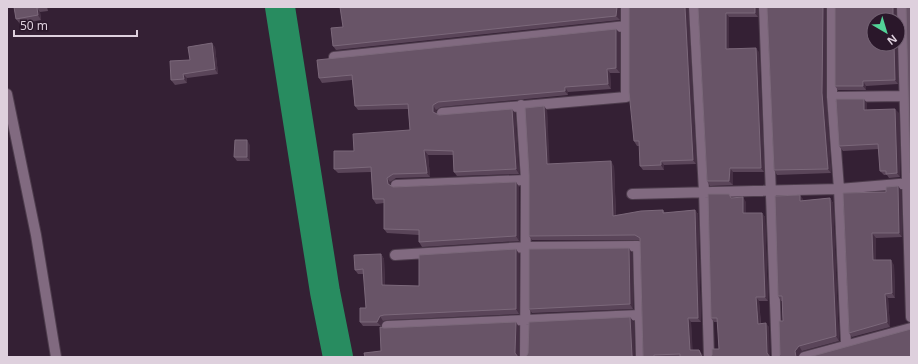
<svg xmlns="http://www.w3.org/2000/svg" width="918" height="364" font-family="'Noto Sans',sans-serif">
<rect width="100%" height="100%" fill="#342034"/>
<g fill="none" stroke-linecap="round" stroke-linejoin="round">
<path stroke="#288c60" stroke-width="30" d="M280 7 325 292 338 357"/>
<g stroke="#4e3d4d" stroke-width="12">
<path id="minor" d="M694 7 704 192 709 357
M764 7 777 357
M832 7V97L839 189 846 344
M902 7 911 317
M334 57 626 26
M7 94 36 235 56 357
M832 97 904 96
M521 105 526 180 525 357
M442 113 626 97V7
M396 185 526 180
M632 194 839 189 911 183
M395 255 526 247 638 246 641 357
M387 326 639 315
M804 357 911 328"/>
</g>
<use href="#minor" stroke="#816a80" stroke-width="10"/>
</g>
<path fill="#5a4559" d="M14 7H47L48 11 40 12 41 20 20 24 16 19Z
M620 7V20L336 50 333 46 343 27Z
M688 7 696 164 664 165V170H643L640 166V146H637L634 141Z
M698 7H758V17H729V48L759 52 764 172H733V185L710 186 707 181Z
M767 7H826V97L831 173 777 175 774 170Z
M835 7H896L898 84 866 86V90H838L835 86Z
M620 33V73H610L611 89 568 92V95L441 107 436 110V113L439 115 515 113 519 174 457 176 454 172 453 155H428L430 177 396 178 390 182V186L393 187 516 182 519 187V241L422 247 419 242V235L387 233 384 229V203L376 204 373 199 371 172 338 173 334 169 354 151 410 130 408 109 358 110 355 106 352 80 322 83 319 78Z
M215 47 218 74 187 78V83L175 85 171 80 190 60Z
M867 103V110L899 113 900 177 889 178 887 175H884L880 171 879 149 843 151 839 146Z
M547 110 549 164 614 166 616 215 663 210 665 213 695 210 698 214 701 322H691L692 350H699L702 354 704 357H641L643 356 640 241 638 240H532L529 236Z
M250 145V161H237L234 157Z
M898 186 901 190 902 237 876 238V260L894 265 895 298H888L890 327 852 337 849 333 843 193 886 192Z
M732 198 746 202V213H762L765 217 768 301H759L761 323 769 327 719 349 718 322H714L711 318Z
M830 198 833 203 839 341 802 351 798 356 780 355 783 321 782 301H781L778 296 803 199V201Z
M516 249 519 254V314L387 320 383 321 381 326H363L360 322 366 308 364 274H358L355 270 381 254 384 259 385 285 419 286Z
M632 253 633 309 532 313 529 309Z"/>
<path fill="#453044" d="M617 7H620V20L616 16Z
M685 7H688L696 164 693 160Z
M755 7H758V17L755 13Z
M823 7H826V97L831 173 828 169 822 93Z
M893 7H896V20H893Z
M37 8 40 12 41 20 38 15Z
M726 13 729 17V53L726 49Z
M616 29 620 33V73L616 68Z
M212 43 215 47 218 74 215 69Z
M894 44H897L898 84 895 80Z
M756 48 759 52 764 172 761 168Z
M607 69 610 73 611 89 608 84Z
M183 74 187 78V83L184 79Z
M863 81 866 86V90L863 86Z
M565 87 568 92V95L565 91Z
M864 99 867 103V115L864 110Z
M433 105 436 110V116L433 112Z
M544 106 547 110 550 169 547 164Z
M512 109 515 113 519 174 516 169Z
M895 109 899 113 900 177 897 173Z
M247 140 250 145V161L247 157Z
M424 150 428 155 430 177 427 173Z
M611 161 614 166 616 220 613 216Z
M661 161 664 165V170L661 165Z
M730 168 733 172V185L729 181Z
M387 178 390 182 391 189 388 184Z
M516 182 519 187V241L516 236Z
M898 186 901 190 902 237 899 233Z
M800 195 803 199V205L800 201Z
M743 197 746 202V218L743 213Z
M830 198 833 203 839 341 836 336Z
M695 210 698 214 701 322 698 318Z
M762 213 765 217 768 301 765 297Z
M872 233 876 238V265L873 260Z
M629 248 632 253 633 309 630 304Z
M516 249 519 254V314L516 309Z
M381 254 384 259 385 290 382 285Z
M891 260 894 265 895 298 892 293Z
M885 294 888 298 890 327 887 322Z
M756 297 759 301 761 328 758 324Z
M380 316 383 321 381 326 377 322Z
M630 317 634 322 635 357H633L632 356Z
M688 318 691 322 693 354 690 350Z
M516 322 519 327V357H518L515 353Z
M766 323 769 327 770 357 767 353Z
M799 346 802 351 798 356V357H796L795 351Z
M699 350 702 354 704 357H702Z"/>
<path fill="#685467" stroke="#7b687a" d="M14 7H42L37 8 38 15 16 19Z
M340 7H617L616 16 333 46 331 28 343 27Z
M629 7H685L693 160 661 161V165L640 166 639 141H634L629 92Z
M698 7H755V13H726V49L756 48 761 168H730L729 181H707Z
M767 7H823L822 93 828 169 774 170Z
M835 7H893V20H874V44H894L895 80 863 81V86H835Z
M906 7H911V174L910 173Z
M616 29V68L607 69 608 84 565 87V91L438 102 433 105V112L439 115 512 109 516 169 454 172 453 151 424 150 427 173 393 174 387 178 388 184 393 187 516 182V236L419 242V230L384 229V199H373L371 167 334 169V151H354L353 134 410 130 408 104 355 106 352 75 319 78 317 60Z
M212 43 215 69 183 74 184 79 171 80 170 61 190 60 188 47Z
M836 99H864V110L895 109 897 173 886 174V171H880L878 144 839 146Z
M544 106 547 164 611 161 613 216 641 211 663 210V213L695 210 698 318H688L690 350H699L702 357H680V354L654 355V357H641L643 356 640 238 635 235 529 236V175L525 108Z
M235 140H247V157H234Z
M898 186 899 233H872L873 260H891L892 293 885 294 887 322 849 333 843 193 886 192V187Z
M708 194H729L731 198 743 197V213H762L765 297H756L758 324 766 323 767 353 770 357H710L712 355V349H719L717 318H711Z
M800 195V201L830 198 836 336 799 346 795 351 796 357H778L780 355 779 321H783L782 296H778L775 196Z
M629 248 630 304 529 309V249Z
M516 249V309L384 315 380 316 377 322H360V308H366L363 269 355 270 354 255 381 254 382 285 419 286V255Z
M630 317 632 356 634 357H526L528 353 529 322Z
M516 322 515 353 518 357H365L364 353 381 351 380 327 384 328Z
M911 329V357H809Z"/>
<rect width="918" height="364" fill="none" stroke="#ded0dd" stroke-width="16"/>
<g transform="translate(886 32) rotate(142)"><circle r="19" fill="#2a172a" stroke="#726172"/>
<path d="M0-3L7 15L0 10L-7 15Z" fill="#52d397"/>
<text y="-6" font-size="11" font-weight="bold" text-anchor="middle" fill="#ded0dd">N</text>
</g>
<path d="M14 30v6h123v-6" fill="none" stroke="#ded0dd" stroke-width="2"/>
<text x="20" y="30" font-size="12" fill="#ded0dd" stroke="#2a172a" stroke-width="3" paint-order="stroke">50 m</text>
</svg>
